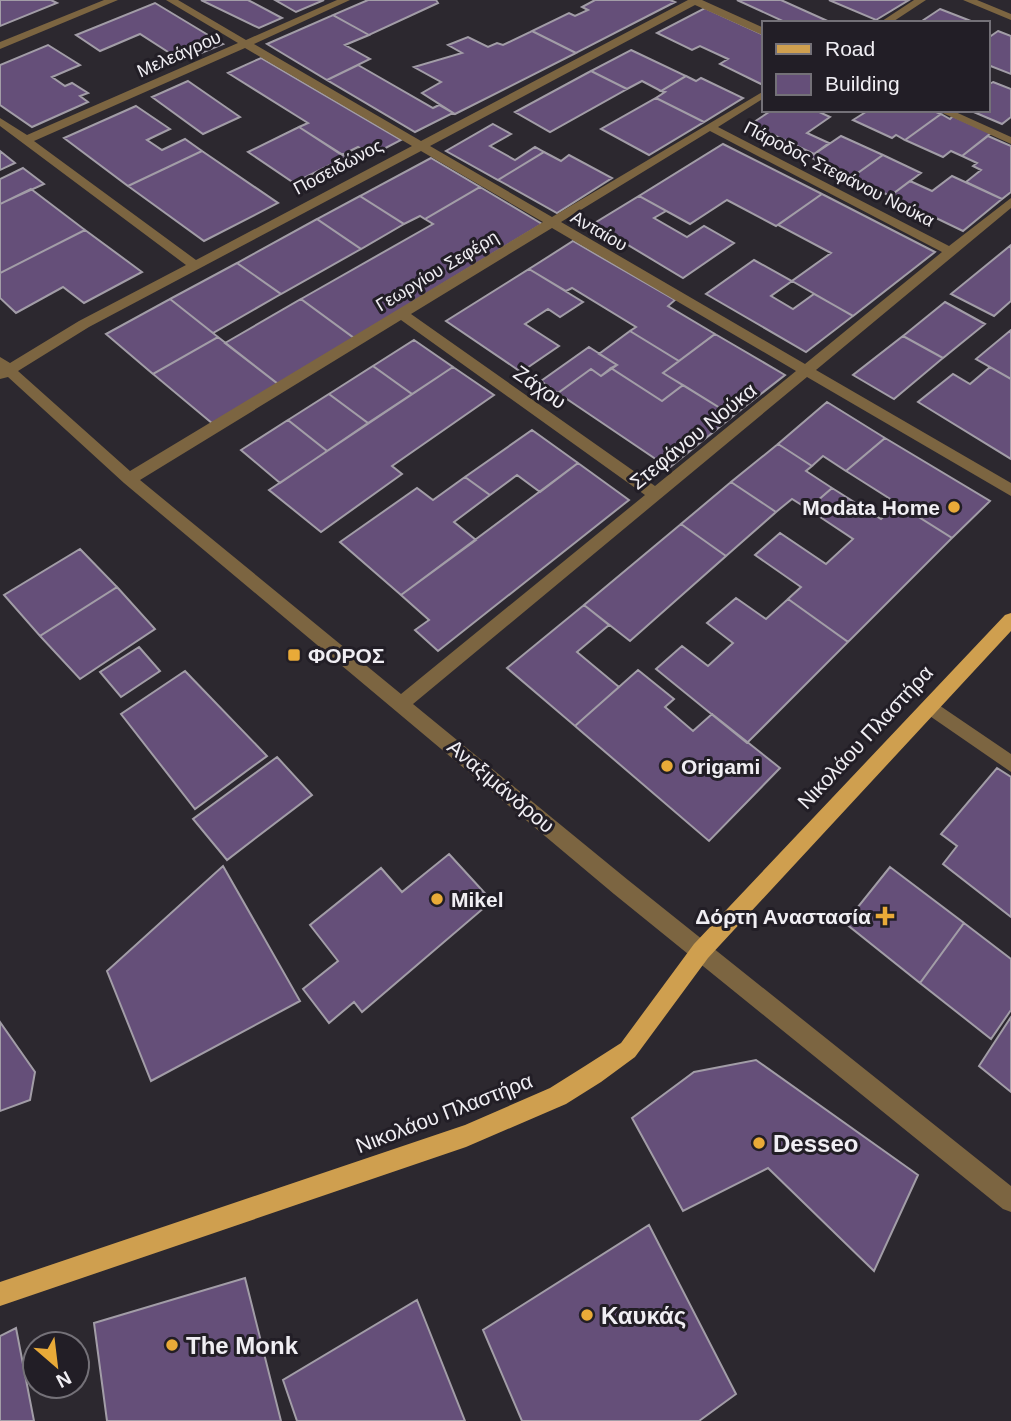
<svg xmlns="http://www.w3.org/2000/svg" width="1011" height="1421" font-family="Helvetica,sans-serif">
<rect width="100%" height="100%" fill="#2c282f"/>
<path fill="#654f79" stroke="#a29da7" stroke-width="2" d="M0 0H51L57 3 0 26Z
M201 0H248L282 18 259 28Z
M275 0H324L296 12Z
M368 0H436L438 3 369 35 333 15Z
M595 0H670L675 2 576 53 532 31 569 13 575 16 588 10 582 7Z
M737 0H781L832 23H787Z
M829 0H909L876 20Z
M155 3 223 44 182 61 140 34 100 51 76 35Z
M705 8 764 35V82L761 84 720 64 728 59 700 46 692 50 657 33Z
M940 9 976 23H919Z
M333 15 369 35 345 45 370 59 327 80 267 44Z
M532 31 576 53 455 114 422 93 441 82 414 67 462 53 448 45 468 37 488 47 497 43 503 45Z
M998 31 1011 36V74L988 65V38Z
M48 45 80 65 52 77 65 86 72 83 88 93 80 96 88 102 32 127 0 105V65Z
M631 50 686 76 661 91 642 81 627 89 591 71Z
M261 58 401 140 372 155 358 147 342 155 299 127 308 123 228 73Z
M358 65 433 108 439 105 453 113 415 132 327 80Z
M591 71 627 89 550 132 515 112Z
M686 76 696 81 701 78 743 98 704 122 656 98 665 92 661 91Z
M188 81 240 117 203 134 152 97Z
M993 82 1011 89V117L1002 124 969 110H988V85Z
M656 98 704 122 649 155 601 129Z
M136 106 170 129 147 140 162 150 185 139 202 151 128 186 64 138Z
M772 110H815L830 117 807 133 829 143 814 154 751 124Z
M869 110H931L941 114 905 140 896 135 892 138 853 120Z
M941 114 950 119 953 116 991 133 962 156 951 151 943 157 905 140Z
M493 124 511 134 490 146 515 160 535 147 544 152 498 180 446 151Z
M299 127 346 157 294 183 248 152Z
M841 136 883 155 852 177 810 157Z
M988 136 1011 146V192L1002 199 966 182 981 170 973 166 977 163 962 156Z
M723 144 822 194 776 226 727 200 690 224 639 196Z
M0 151 15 163 0 170Z
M202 151 278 203 204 241 128 186Z
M544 152 561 161 569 155 612 178 557 213 498 180Z
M883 155 921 173 890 196 852 177Z
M431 158 480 187 425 219 420 216 404 224 360 196Z
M23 168 44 184 0 204V179Z
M952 176 1002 199 963 231 890 196 910 181 932 191Z
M480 187 542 224 354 338 301 299 433 224 425 219Z
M31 189 85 230 0 273V204Z
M822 194 935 252 853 316 792 281 831 253 778 225Z
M360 196 404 224 361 249 317 219Z
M639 196 666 211 654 218 687 237 704 226 734 243 683 278 593 224Z
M317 219 361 249 281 294 237 263Z
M85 230 142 272 84 303 63 287 16 313 0 298V273Z
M573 241 675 300 668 306 715 334 679 361 630 331 636 327 572 288 566 291 529 269Z
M1011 245V301L994 316 951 294Z
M754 260 792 281 771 296 793 309 814 294 853 316 806 352 706 294Z
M237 263 281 294 213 333 170 299Z
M529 269 583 302 560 317 548 309 525 324 559 346 521 372 446 321Z
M170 299 218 337 153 374 106 334Z
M301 299 354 338 278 384 225 343Z
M945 302 985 324 943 358 903 336Z
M1011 330V379L976 359Z
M630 331 679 361 663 373 683 385 662 401 611 368 617 365 599 354Z
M715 334 785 375 733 416 663 373Z
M903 336 943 358 894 399 853 375Z
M218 337 278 384 213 424 153 374Z
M414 340 453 367 412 394 373 366Z
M589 347 617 365 601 376 591 369 558 393 541 381Z
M373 366 412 394 368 423 329 394Z
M453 367 494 395 392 466 402 474 321 532 269 490Z
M990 367 1011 379V459L918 402 953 374 970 384Z
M611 368 662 401 683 385 733 416 669 468 558 393 591 369 601 376Z
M329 394 368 423 327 451 288 420Z
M827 402 885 438 846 471 823 456 812 466 778 444Z
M288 420 327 451 280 483 241 450Z
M532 430 578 463 540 492 517 475 490 495 465 477Z
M885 438 990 501 952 538 846 471Z
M778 444 812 466 806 471 832 488 808 509 792 499 776 512 731 482Z
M578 463 629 500 438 651 415 630 429 620 401 595Z
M465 477 490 495 454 522 476 540 401 595 340 542 417 488 433 500Z
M731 482 776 512 726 556 681 524Z
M832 488 881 519 898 504 952 538 848 642 788 599 801 587 755 555 780 533 826 564 853 539 808 509Z
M681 524 726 556 630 641 584 605Z
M80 549 117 587 40 636 4 595Z
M117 587 155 629 80 679 40 636Z
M736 598 766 619 788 599 848 642 747 743 656 669 682 646 708 666 733 643 707 623Z
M584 605 609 625 577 652 619 687 575 726 507 668Z
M139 647 160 671 121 697 100 672Z
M638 670 674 699 665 707 693 731 712 714 780 768 709 841 575 726Z
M185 671 267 756 195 809 121 714Z
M277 757 312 795 227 860 193 819Z
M997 768 1011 777V917L943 864 957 846 941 834Z
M449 854 492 901 362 1012 354 1002 329 1023 303 989 338 961 310 925 381 868 402 892Z
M223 866 300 1001 151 1081 107 971Z
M890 867 964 923 920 983 845 923Z
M964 923 1011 959V1010L991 1039 920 983Z
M1011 1017V1092L979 1066Z
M0 1022 35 1072 30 1100 0 1111Z
M756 1060 918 1175 874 1271 768 1168 683 1211 632 1118 694 1072Z
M649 1225 736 1394 699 1421H522L483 1330Z
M245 1278 281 1421H107L94 1323Z
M417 1300 465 1421H297L283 1380Z
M16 1328 34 1421H0V1336Z"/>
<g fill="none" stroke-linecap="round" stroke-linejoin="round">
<path fill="#7c6541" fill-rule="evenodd" d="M104 0H118L0 49V42Z
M166 0H178L246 40 337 0H350L254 44 421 141 688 0H702L764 28V35L760 34 695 5 430 146 552 217 764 91V98L718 127 949 246 1011 198V208L816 370 1011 483V496L807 377 413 704 628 880 1011 1186V1212L1003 1209 614 894 124 483 8 377 0 379V357L10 363 79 321 186 265 0 126V118L27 135 238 43ZM245 48 412 146 196 260 34 141ZM710 131 942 252 805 364 561 222ZM421 151 543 222 130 471 18 371 89 327ZM552 228 796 371 655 486 411 314ZM401 320 645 495 401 694 140 480Z
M914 0H926L891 23H879Z
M963 0H977L1011 14V20Z
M936 110H951L1011 137V144Z
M930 699 1011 754V772L924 712 921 707 924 702Z"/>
<path fill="#cf9f4f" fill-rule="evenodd" d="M1011 613V631L708 958 635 1057 601 1082 566 1104 466 1147 0 1306V1282L465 1125 550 1088 585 1066 621 1043 694 944 1005 615Z"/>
</g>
<g fill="#e9aa38" stroke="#221e26" stroke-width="2.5">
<circle cx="954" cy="507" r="7"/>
<rect x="287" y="648" width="14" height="14" rx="3.5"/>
<circle cx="667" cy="766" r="7"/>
<circle cx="437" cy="899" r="7"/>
<path d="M881.5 905.5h7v7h7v7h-7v7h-7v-7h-7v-7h7z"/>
<circle cx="759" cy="1143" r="7"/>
<circle cx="587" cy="1315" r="7"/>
<circle cx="172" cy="1345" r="7"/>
</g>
<g text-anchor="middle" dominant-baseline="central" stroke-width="6" stroke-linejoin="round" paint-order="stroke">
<g font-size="18" fill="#f0eef3" stroke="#221e26">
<text transform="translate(179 54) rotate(-24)">Μελεάγρου</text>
<text transform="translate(338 167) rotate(-28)">Ποσειδώνος</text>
<text transform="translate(839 174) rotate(27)">Πάροδος Στεφάνου Νούκα</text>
<text transform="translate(599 231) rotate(30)">Ανταίου</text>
<text transform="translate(437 271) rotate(-31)">Γεωργίου Σεφέρη</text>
</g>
<g font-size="21" fill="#f0eef3" stroke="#221e26">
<text transform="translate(540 387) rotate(35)">Ζάχου</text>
<text transform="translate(693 436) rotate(-39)">Στεφάνου Νούκα</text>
<text transform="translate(865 737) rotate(-47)">Νικολάου Πλαστήρα</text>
<text transform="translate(501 786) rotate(40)">Αναξιμάνδρου</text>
<text transform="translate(444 1113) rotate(-21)">Νικολάου Πλαστήρα</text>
</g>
<g font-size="21" font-weight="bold" fill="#f0eef3" stroke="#221e26" text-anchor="start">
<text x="940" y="507" text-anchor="end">Modata Home</text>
<text x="308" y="655">ΦΟΡΟΣ</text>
<text x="681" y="766">Origami</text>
<text x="451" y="899">Mikel</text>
<text x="871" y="916" text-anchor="end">Δόρτη Αναστασία</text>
</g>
<g font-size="24" font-weight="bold" fill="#f0eef3" stroke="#221e26" text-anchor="start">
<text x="773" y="1143">Desseo</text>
<text x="601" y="1315">Καυκάς</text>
<text x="186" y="1345">The Monk</text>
</g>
</g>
<rect x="762" y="21" width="228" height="91" fill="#221e26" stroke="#747178" stroke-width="2"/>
<rect x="776" y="44" width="35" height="10" fill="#cf9f4f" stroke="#747178" stroke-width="2"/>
<text x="825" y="56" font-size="21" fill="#f0eef3">Road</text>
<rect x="776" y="74" width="35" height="21" fill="#654f79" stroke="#747178" stroke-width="2"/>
<text x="825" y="91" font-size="21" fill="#f0eef3">Building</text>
<g transform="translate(56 1365) rotate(152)"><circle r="33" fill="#221e26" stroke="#747178" stroke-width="2"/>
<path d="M0-5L12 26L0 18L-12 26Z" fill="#e9aa38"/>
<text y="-10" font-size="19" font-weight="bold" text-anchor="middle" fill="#f0eef3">N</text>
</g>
</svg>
